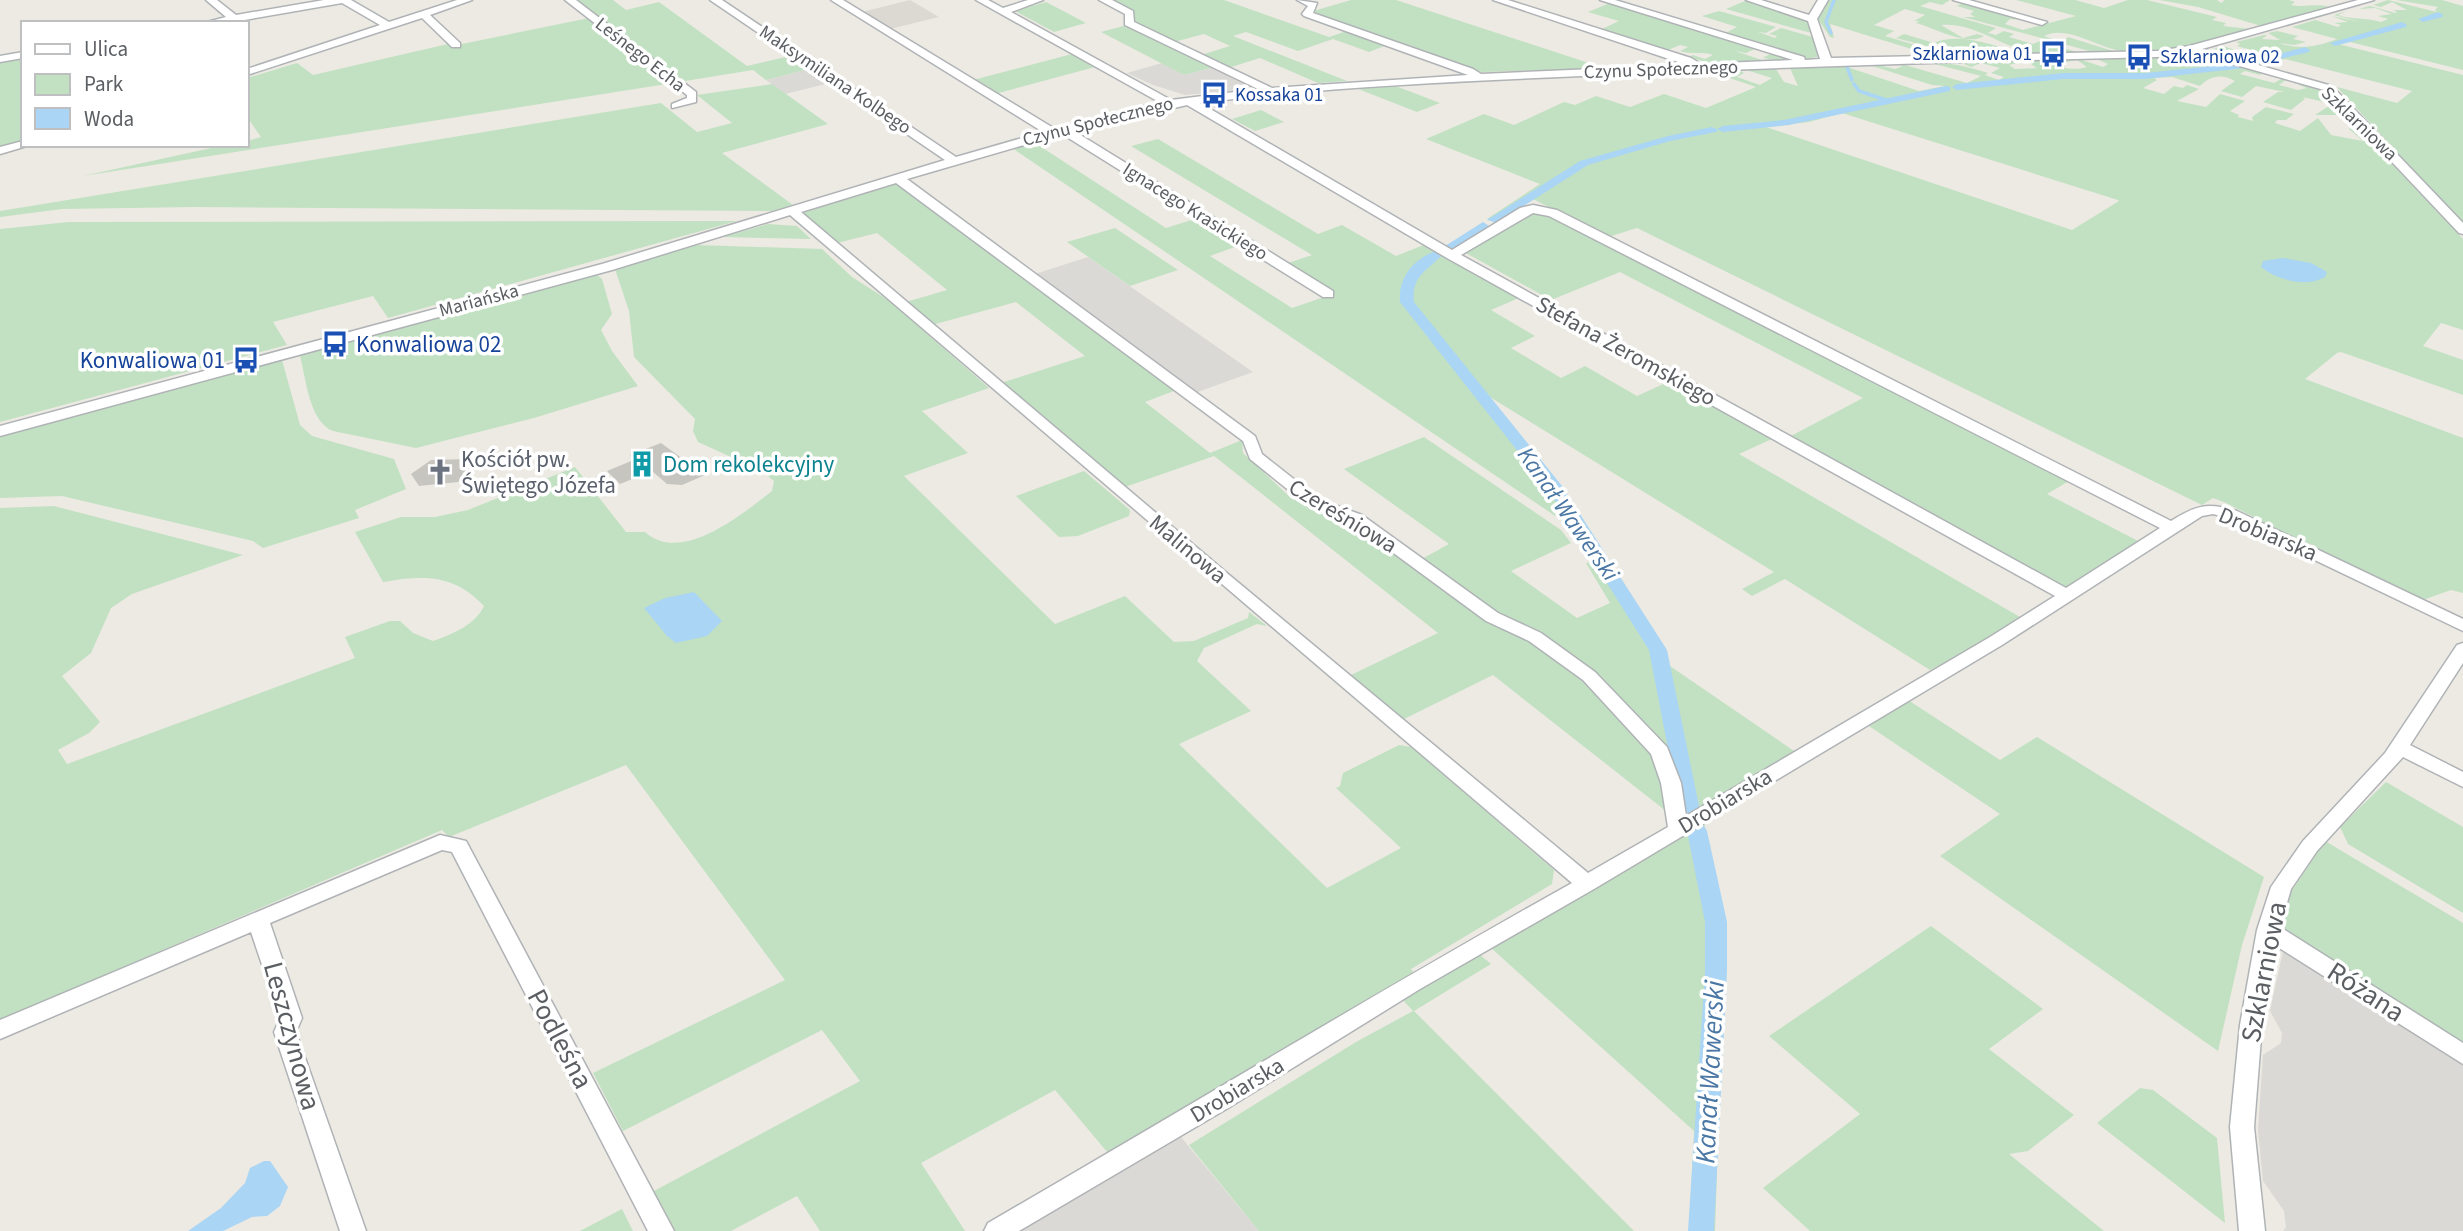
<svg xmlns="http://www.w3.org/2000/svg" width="2463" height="1231" font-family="'Source Sans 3',sans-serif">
<rect width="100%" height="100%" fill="#eceae3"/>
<path fill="#dbd9d5" d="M1162 63 1184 75 1214 67 1258 88 1185 95 1153 85 1127 73Z
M809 69 830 83 785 94 766 80Z
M1088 257 1253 372 1195 393 1035 274Z
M2283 951 2292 953 2463 1064V1231H2283L2286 1227 2284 1211 2263 1181 2258 1130 2263 1055 2281 1043 2282 1033 2270 1011Z
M1176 1131 1259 1231H1007Z"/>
<path fill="#dbd9d1" d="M910 0 939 17 890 29 862 12Z"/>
<path fill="#c2e1c2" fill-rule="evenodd" d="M572 0H613L626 10 659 2 747 66 790 56 809 69 766 80 753 70 679 82Z
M1108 0H1224L1329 37 1347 31 1387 45 1369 52 1333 39 1298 51 1246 32 1233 36 1347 81 1318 83 1260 58 1228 68 1201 55 1230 46 1204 34 1174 42 1135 23 1131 9Z
M1351 0H1396L1604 68H1616L1482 72 1310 12Z
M1827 0H1950L1942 5 1930 2 1920 6 1996 28 1988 33 1996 35 2004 31 2014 34 2009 37 2033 44 2040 41 2080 53C2064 53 2046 55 2030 52 2000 46 1974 22 1941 25L1963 38 1977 34 1984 36C1967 47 1935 28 1916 23L1919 21H1914L1925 15 1905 9 1874 25 1894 31 1885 36 1949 55H1931L1830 24 1834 38 1830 37 1818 19Z
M2016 0H2075L2104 8 2128 0H2147L2217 17 2212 20 2226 23 2223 26 2250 29C2210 40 2164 58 2122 51 2098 48 2067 24 2044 36L2062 42 2068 37 2113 51 2093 52 1963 17H1975L1970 14 1974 11 1957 6 1952 8 1963 3 2024 20 2010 19 2005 24 2023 30 2076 16Z
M2159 0H2217L2221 3 2225 0H2289L2295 2 2291 5C2306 8 2315 3 2329 7L2261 26 2198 7Z
M2388 0 2437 12 2435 10 2438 7 2396 0H2442L2463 6V70L2346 41 2338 44 2463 75V224L2337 87 2397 103 2412 91 2285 59 2261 66 2206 52 2222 46 2243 52 2240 54 2257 56 2262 53 2237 46 2240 44 2236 42 2264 35H2267L2262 39 2280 40 2268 33 2277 31 2298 36 2293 39 2306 42 2294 45 2279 43C2299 50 2317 47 2337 39L2292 27 2315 20 2338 27 2341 25 2334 23 2348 22 2331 16 2360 22 2334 15 2347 11 2338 15C2351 20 2364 17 2381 22L2388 19 2378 16 2392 14 2375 8 2359 9 2370 6 2395 13 2397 12 2393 10H2407L2392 2 2381 7 2373 5Z
M1745 1 1801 17 1807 21 1811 33 1726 9Z
M1046 2 1086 23 1054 32 1015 11Z
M1610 3 1788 57 1787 62 1763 58 1770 54 1755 49 1746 53 1735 51 1768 62 1718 65 1688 57 1693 55 1705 59 1713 55C1701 51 1692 55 1680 51L1688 47 1680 45 1666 51 1600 30 1619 21 1588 12Z
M1719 11 1776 27 1766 33 1758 32 1775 38 1777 36 1769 34 1781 28 1813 37 1821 56 1806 59 1724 34 1737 27 1702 16Z
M589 18 673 83 83 176 225 145H247V141L261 137 247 117V78L297 63 313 75 448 44H462Z
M1127 25 1214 67 1184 75 1101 32Z
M1904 34 1934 43C1958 32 1995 45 2019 53L1957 55 1944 51 1950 46 1933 43 1930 47 1896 38Z
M1072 54 1095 67 995 94 973 80Z
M2193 54 2264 72 2260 75 2245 71 2240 74 2274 83 2283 78 2287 79 2279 85 2298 90 2307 88 2299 85 2302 83 2318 87 2345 115H2315L2332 104 2303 97 2305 99 2291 110 2263 102 2278 92H2285L2256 86 2242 97 2221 91 2235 81C2221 73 2210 76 2200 86L2172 77 2154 78 2157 80 2143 88 2164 94 2174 86 2183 88 2187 85 2199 89 2177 101 2206 107 2220 94 2245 101 2230 111 2239 115 2238 117 2253 121 2252 117 2266 107 2294 114 2286 120H2277L2275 123 2300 131 2318 118 2331 135 2363 141 2349 129 2353 123 2463 239V330L2441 323 2423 346 2463 360V395L2341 352 2337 353 2305 379 2463 438V593L2451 590 2420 601 2224 502 2213 498 2202 505 1637 228 1608 237 1533 199 1497 222 1487 219 1540 184 1426 139 1484 114 1514 125 1564 102 1575 105 1596 96 1630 107 1664 94 1706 108 1756 87 1709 71 1739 70 1744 73 1737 77 1760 85 1772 78 1746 70 1776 69 1784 82 1798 86 1790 68 1841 65 1919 91 1945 86 1932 85 1866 64 1886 63 1882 66 1895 69 1903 66 1892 62H1895L1967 83 1981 76 1931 63C1945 61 1974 68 1988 73L1985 75 1999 80 2004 77 1991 73 2000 68 1981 63 1971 67 1956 61 2012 59 2017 63 2009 65 2015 69 2037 68 2023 59C2046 59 2063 74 2087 67L2077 60 2066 62 2054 59 2076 58 2103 67 2108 64 2094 58ZM1842 113 2118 200 2119 201 2072 230 1766 127 1809 122Z
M23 59V141L0 148V63Z
M772 84 828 124 722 153 793 205 772 211 195 207 62 209 0 217V211L661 103 697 132 732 123 697 95Z
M1393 85 1440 103 1417 112 1353 87Z
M1261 110 1284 122 1255 131 1232 119Z
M1158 139 1318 234 1342 225 1396 256 1426 244 1521 297 1491 310 1535 336 1511 348 1561 378 1585 366 1637 396 1670 381 1774 438 1739 454 2020 617 1964 653 1930 670 1785 579 1752 596 1742 589 1774 572 1485 394 1562 490 1664 651 1667 664 1797 753 1683 818 1669 751 1658 746 1643 726 1510 622 1420 560 1449 544 1344 469 1424 437 1561 530 1571 543 1511 571 1577 618 1610 603 1586 563 1592 562 1570 526 1012 148 1032 141 1166 228 1201 217 1243 244 1210 256 1292 308 1333 294 1285 264 1312 255 1131 146Z
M896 184 1179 389 1145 402 1210 453 1242 440 1243 453 1291 498 1343 515 1576 671 1659 761 1671 815 1493 675 1402 720 1349 676 1438 633 1214 456 1125 487 1001 383 1085 356 1016 302 932 325 906 302 947 290 877 233 837 243 803 213Z
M1533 213 1546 215 2069 481 2047 494 2142 543 2073 588H2063L1789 437 1863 398 1620 272 1551 300 1464 252Z
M737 221 388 318 373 296 273 322 287 345 0 422V229L69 222Z
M768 224 797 226 811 239 722 237Z
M1115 228 1178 270 1130 286 1067 242Z
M697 245 822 249 852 277 888 300 989 388 922 411 968 453 904 476 1055 624 1125 596 1174 642 1194 641 1248 618 1249 612 1267 626 1257 624 1204 648 1197 661 1251 711 1179 744 1327 888 1401 848 1336 788 1340 786 1343 773 1399 745 1411 747 1554 870 1552 884 1411 969 1415 975 1108 1153 1055 1090 921 1163 965 1231H820L797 1196 731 1231H675L654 1191 860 1081 822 1030 623 1131 593 1073 785 980 626 765 449 837 442 830 0 1020V508L54 506 243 555 132 594 111 608 91 653 62 676 100 722 89 733 58 750 67 764 355 658 345 637 390 621H400L413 633 433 641C453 634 475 625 484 606 454 574 424 575 383 582L355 532 401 517H435L468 510 575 467 626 532H645C682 565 742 514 772 491L774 481 762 471 698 442 693 431 695 419 634 357 629 311 615 269Z
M596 274 602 279 612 314 601 330 612 351 638 386 534 418 416 448 333 431C309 422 306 378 300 356Z
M282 360 300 425 312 436 394 459 406 489 355 510 359 518 263 548 253 541 62 496 0 498V437Z
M1084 471 1130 510 1129 516 1078 536 1059 537 1016 496Z
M1908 700 2000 760 2037 737 2264 877 2242 945 2218 1051 1940 856 2000 814 1866 724Z
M2386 782 2463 827V913L2348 844 2340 827Z
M1704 823 1725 933 1715 1231H1689L1694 1131 1490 947Z
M2325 841 2463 923V1051L2290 940 2281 919 2289 895Z
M1931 926 2043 1009 1989 1049 2074 1115 2028 1151 2009 1154 2104 1231H1810L1763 1188 1860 1114 1769 1036Z
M1479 954 1491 964 1414 1011 1634 1231H1259L1189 1145 1356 1042 1413 1011 1401 998Z
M2140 1088 2153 1090 2217 1138 2225 1223 2097 1123Z
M622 1209 633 1231H580Z"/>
<path fill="#aad5f4" d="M2283 258 2311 263 2327 272 2325 277C2307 288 2277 280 2261 267L2263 261Z
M694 592 722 621 707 636 676 643 667 636 644 608 665 598Z
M264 1161H270L288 1187 280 1206 267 1216 252 1217 223 1231H188L221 1208 245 1183 250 1168Z"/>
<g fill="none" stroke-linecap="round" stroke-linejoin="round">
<path stroke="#aad5f4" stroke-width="3.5" d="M1831 33 1826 22 1834 0
M1847 67 1852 80
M1854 84 1859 91 1889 101"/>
<path fill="#aad5f4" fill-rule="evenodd" d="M2438 12 2443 15 2442 17 2423 22 2418 19Z
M2402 22 2407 25 2406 27 2335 46 2330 43Z
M2305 47 2310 50 2309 52 2251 66 2246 63Z
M2241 63 2245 64V68L2145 79H2063L1957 90 1952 87 1957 84 2063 73H2145Z
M1946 86 1950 87V91L1789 125 1723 132 1717 129 1723 126 1784 120Z
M1712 127 1718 130 1716 132 1670 141 1588 165 1497 223 1487 220 1580 161 1668 136Z
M1483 222 1489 226 1487 229 1453 251H1443L1442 248Z
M1436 251 1442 255C1427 271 1411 276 1414 302L1562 486 1667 650 1700 811 1697 816H1683L1680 811 1649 650 1549 491 1400 302C1398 278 1413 259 1436 251Z
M1697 824 1704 826 1707 831 1727 922V971L1714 1231H1688L1705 971V922L1687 831 1690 826Z"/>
</g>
<path fill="#c7c5c0" d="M661 443 705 475 682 485 667 484 652 471 620 484 607 471 636 459 630 455Z
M481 455 489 465 474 470 458 482 419 486 411 474 431 460 469 459Z"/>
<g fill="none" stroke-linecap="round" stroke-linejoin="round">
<g stroke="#b0b3b6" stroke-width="3">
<path id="minor" d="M206 0H217L236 15 324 0H351L389 22 457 0H472L430 15 460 43V47H452L422 18 247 75V69L380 25 342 3 227 23H203L226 17Z
M565 0H576L696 92V102L672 108V104L687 98V95Z
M710 0H722L956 157 1043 132 831 0H843L1055 129 1159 102 976 0H988L1003 8 1028 0H1043L1011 12 1171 100 1258 89 1125 25V14L1099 0H1112L1133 11 1134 22 1272 88 1468 75 1304 16 1302 14 1308 6 1297 0 1317 3 1313 13 1473 69 1481 74 1687 65 1493 0H1508L1691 58 1701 64 1793 60 1600 0H1615L1804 57 1805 60 1820 59 1808 21 1746 0H1761L1809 15 1818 0H1828L1817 19 1831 58 2158 51 2189 46 2358 0H2374L2202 49 2332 86 2463 223V234L2459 233 2324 90 2190 52 2158 57C1973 61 1789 67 1605 75 1469 81 1334 86 1200 103L1452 250 1520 208 1533 205 1557 210 2171 521C2197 505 2207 502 2237 511L2463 619V631L2225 517 2213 514 2202 516 2002 645 1594 889 1420 989 1228 1108 1019 1231H984L988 1223C1183 1110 1375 993 1572 883L790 215 612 270 0 436V426L602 264 945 160ZM1187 105 1447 258 2055 596 1990 637 1686 816 1681 783 1667 747 1595 672 1541 633 1498 613 1362 515 1319 499 1262 454 1255 436 907 179 1062 134 1323 297H1333V291L1074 131ZM896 183 1243 441 1250 459 1307 505 1350 521 1486 621 1529 641 1583 680 1651 754 1661 783 1668 827 1588 873 1228 574 801 212ZM1533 213 1549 216 2160 528 2066 588 1461 255Z
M1953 0H1969L2047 22 2042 25Z
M23 52V58L0 62V56Z
M23 141V145L27 146 0 154V147Z
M2463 643V663L2410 745 2463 772V787L2403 757 2317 851 2291 889 2280 927 2463 1043V1064L2276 946 2262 1025 2254 1127 2265 1231H2239L2230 1127 2240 1025 2257 930 2271 887 2303 841 2385 753 2457 645Z
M440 835 466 841 674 1231H648L452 852 442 850 270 923 302 1018 296 1032 366 1231H340L274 1032 280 1018 251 932 0 1039V1020Z"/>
</g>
<use href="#minor" fill="#fff" fill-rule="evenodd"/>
</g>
<defs>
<g id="bus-bare" transform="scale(2.1)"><path d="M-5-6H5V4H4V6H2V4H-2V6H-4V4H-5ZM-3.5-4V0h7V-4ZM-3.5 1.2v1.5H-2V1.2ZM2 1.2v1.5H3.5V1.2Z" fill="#1a4fb4" stroke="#fff" stroke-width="2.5" paint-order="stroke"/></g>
<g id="building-bare" transform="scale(2.1)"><path d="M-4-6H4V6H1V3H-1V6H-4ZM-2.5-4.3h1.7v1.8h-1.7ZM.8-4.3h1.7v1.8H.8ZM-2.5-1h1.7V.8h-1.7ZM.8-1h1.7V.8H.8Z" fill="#0f9aa8" stroke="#fff" stroke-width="2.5" paint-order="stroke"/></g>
<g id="church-bare" transform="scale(2.1)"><path d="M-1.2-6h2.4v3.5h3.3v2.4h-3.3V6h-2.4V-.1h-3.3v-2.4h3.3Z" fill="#6b7280" stroke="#fff" stroke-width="2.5" paint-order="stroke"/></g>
</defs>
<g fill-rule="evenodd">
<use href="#bus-bare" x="2053" y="54"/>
<use href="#bus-bare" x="2139" y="57"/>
<use href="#bus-bare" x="1214" y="95"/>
<use href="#bus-bare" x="335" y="344"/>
<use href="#bus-bare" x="246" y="360"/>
<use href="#building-bare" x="642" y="464"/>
<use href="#church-bare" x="440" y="472"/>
</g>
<g text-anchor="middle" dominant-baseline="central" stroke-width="7" stroke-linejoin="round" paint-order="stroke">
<g font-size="19" fill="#164399" stroke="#fff" text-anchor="start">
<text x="2032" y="54" text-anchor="end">Szklarniowa 01</text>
<text x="2160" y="57">Szklarniowa 02</text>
<text x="1235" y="95">Kossaka 01</text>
</g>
<g font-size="19" fill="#5b5e62" stroke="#fff">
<text transform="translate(640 55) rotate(38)">Leśnego Echa</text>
<text transform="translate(1661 70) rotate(-2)">Czynu Społecznego</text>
<text transform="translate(835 80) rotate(34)">Maksymiliana Kolbego</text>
<text transform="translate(1098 122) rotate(-14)">Czynu Społecznego</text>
<text transform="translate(2359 124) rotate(44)">Szklarniowa</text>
<text transform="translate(1195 212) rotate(32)">Ignacego Krasickiego</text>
<text transform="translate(479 301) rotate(-15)">Mariańska</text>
</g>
<g font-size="23" fill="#164399" stroke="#fff" text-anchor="start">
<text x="356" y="344">Konwaliowa 02</text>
<text x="225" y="360" text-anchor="end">Konwaliowa 01</text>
</g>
<g font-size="23" fill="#5b5e62" stroke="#fff">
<text transform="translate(1626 351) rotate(29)">Stefana Żeromskiego</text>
<text transform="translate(1343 516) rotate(31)">Czereśniowa</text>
<text transform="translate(2268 534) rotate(23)">Drobiarska</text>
<text transform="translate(1188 549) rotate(40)">Malinowa</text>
<text transform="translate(1725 801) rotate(-31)">Drobiarska</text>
<text transform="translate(1237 1090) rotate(-31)">Drobiarska</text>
</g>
<g font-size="23" fill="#5b616d" stroke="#fff" text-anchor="start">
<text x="461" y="459">Kościół pw.<tspan x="461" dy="26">Świętego Józefa</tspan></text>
</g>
<g font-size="23" fill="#0d838f" stroke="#fff" text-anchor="start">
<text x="663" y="464">Dom rekolekcyjny</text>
</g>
<g font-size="24" font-style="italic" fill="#4b77a4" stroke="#fff">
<text transform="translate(1568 514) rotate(55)">Kanał Wawerski</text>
</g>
<g font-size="28" fill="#5b5e62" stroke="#fff">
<text transform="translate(2264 972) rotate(-79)">Szklarniowa</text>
<text transform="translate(2366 992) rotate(33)">Różana</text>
<text transform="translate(292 1036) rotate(75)">Leszczynowa</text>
<text transform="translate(560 1039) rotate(62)">Podleśna</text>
</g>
<g font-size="28" font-style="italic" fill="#4b77a4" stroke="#fff">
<text transform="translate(1710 1072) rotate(-87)">Kanał Wawerski</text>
</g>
</g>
<rect x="21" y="21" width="228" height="126" fill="#ffffff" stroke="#bdbfc0" stroke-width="2"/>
<rect x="35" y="44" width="35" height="10" fill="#ffffff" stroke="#bdbfc0" stroke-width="2"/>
<text x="84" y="56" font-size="21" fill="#5b5e62">Ulica</text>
<rect x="35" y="74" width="35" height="21" fill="#c2e1c2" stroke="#bdbfc0" stroke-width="2"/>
<text x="84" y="91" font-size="21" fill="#5b5e62">Park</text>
<rect x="35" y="108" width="35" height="21" fill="#aad5f4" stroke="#bdbfc0" stroke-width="2"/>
<text x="84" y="126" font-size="21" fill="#5b5e62">Woda</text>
</svg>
